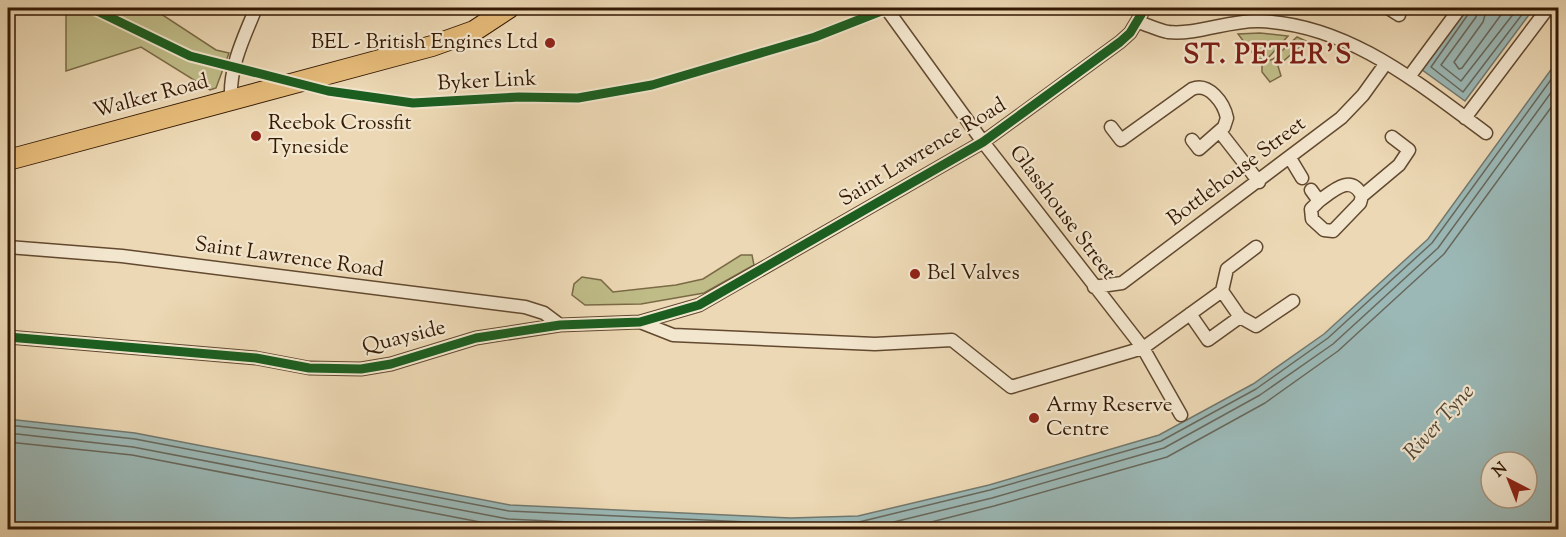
<svg xmlns="http://www.w3.org/2000/svg" width="1566" height="537" font-family="'Sorts Mill Goudy',serif">
<rect width="100%" height="100%" fill="#ecd8b4"/>
<filter id="stains"><feTurbulence type="fractalNoise" baseFrequency=".00333" numOctaves="4"/><feColorMatrix values="0 0 0 0 .2 0 0 0 0 .09 0 0 0 0 .02 0 0 0 .5 -.17"/></filter>
<radialGradient id="worn" r=".72"><stop offset=".6" stop-color="#630" stop-opacity="0"/><stop offset="1" stop-color="#630" stop-opacity=".3"/></radialGradient>
<path fill="#bfbc88" stroke="#7a6a46" stroke-width="1.5" d="M66 8H152L216 50 229 53 216 88 210 90 141 47 66 71Z
M1260 33 1288 36 1268 58 1257 59 1238 34Z
M1297 37 1306 41 1278 66 1281 76 1270 82 1262 72V63L1273 59Z
M741 255H752L754 265 704 293 641 304 585 305 572 295 574 284 582 277 601 280 613 292 676 285 703 279Z"/>
<path fill="#9bb8b6" stroke="#72786e" stroke-width="1.5" fill-rule="evenodd" d="M1466 8H1534L1465 101 1421 69Z
M1558 60V529H8V419L135 433 510 505 791 518 858 516 989 485 1159 435 1253 384 1324 334 1428 239ZM1491 462H1527V498H1491Z"/>
<g fill="none" stroke-linecap="round" stroke-linejoin="round">
<path stroke="#68685c" stroke-width="1.5" d="M1470 8 1469 13 1431 67 1463 92 1527 8
M1478 8 1476 17 1441 65 1461 81 1518 8
M1487 8 1483 22 1454 62 1459 69 1462 68 1506 8
M8 425 135 439 509 511 790 524 859 522 990 490 1161 441 1256 389 1328 338 1432 243 1558 70
M8 433 133 447 508 519 734 530
M8 442 132 455 506 527 540 530
M861 530 992 498 1164 448 1260 395 1333 344 1438 248 1558 83
M900 530 994 506 1167 457 1265 403 1338 351 1444 254 1558 98"/>
<g stroke="#62492f" stroke-width="15">
<path id="minor" d="M886 8 983 142 1143 348 1181 415
M1388 8 1399 15
M1138 22C1148 25 1158 30 1168 32 1198 35 1229 20 1259 21 1348 24 1418 83 1486 133
M1409 77 1460 8
M231 100C229 67 244 37 256 8
M1465 118 1548 8
M1111 127 1121 140 1192 89C1209 82 1224 103 1227 118L1224 127 1199 149 1192 140
M1220 132 1259 182
M1290 158 1302 178
M1311 190 1319 201C1333 191 1351 173 1362 196L1360 203 1333 231 1324 230 1312 219 1311 209 1319 201
M1362 196 1399 165 1409 150 1392 137
M8 247 122 256 525 307 544 313 560 325
M1094 287 1122 283 1341 118 1363 95 1386 63
M1222 291 1227 269 1256 247
M1240 317 1256 326 1293 301
M640 322 673 335 875 344 952 340 1011 387 1143 348 1222 291 1240 317 1208 340 1190 314
M8 337 256 358 309 368 361 369 391 364 476 338 560 325 640 322 699 305 983 142 1120 42 1130 33 1145 8"/>
</g>
<g stroke="#341903" stroke-width="22">
<path id="primary" d="M8 160 432 46 474 31 509 8"/>
</g>
<use href="#minor" stroke="#f3e6ce" stroke-width="12"/>
<use href="#primary" stroke="#e6bc7a" stroke-width="20"/>
<g stroke="#f3e6ce" stroke-width="13">
<path id="cycleway" d="M91 8 190 56 328 91 413 103 519 97 578 98 652 85 815 37 889 8
M8 337 256 358 309 368 361 369 391 364 476 338 560 325 640 322 699 305 983 142 1120 42 1130 33 1145 8"/>
</g>
<use href="#cycleway" stroke="#1b5e20" stroke-width="9"/>
</g>
<g fill="#8f2418" stroke="#f3e6ce" stroke-width="2">
<circle cx="550" cy="43" r="6"/>
<circle cx="256" cy="136" r="6"/>
<circle cx="915" cy="274" r="6"/>
<circle cx="1034" cy="418" r="6"/>
</g>
<g text-anchor="middle" dominant-baseline="central" stroke-width="4.5" stroke-linejoin="round" paint-order="stroke">
<g font-size="21" fill="#341903" stroke="#f3e6ce" text-anchor="start">
<text x="538" y="43" text-anchor="end">BEL - British Engines Ltd</text>
<text x="268" y="124">Reebok Crossfit<tspan x="268" dy="24">Tyneside</tspan></text>
<text x="927" y="274">Bel Valves</text>
<text x="1046" y="406">Army Reserve<tspan x="1046" dy="24">Centre</tspan></text>
</g>
<g font-size="21" fill="#341903" stroke="#f3e6ce">
<text transform="translate(487 82) rotate(-3)">Byker Link</text>
<text transform="translate(151 97) rotate(-15)">Walker Road</text>
<text transform="translate(923 153) rotate(-31)">Saint Lawrence Road</text>
<text transform="translate(1237 172) rotate(-37)">Bottlehouse Street</text>
<text transform="translate(1062 213) rotate(53)">Glasshouse Street</text>
<text transform="translate(289 258) rotate(8)">Saint Lawrence Road</text>
<text transform="translate(404 338) rotate(-14)">Quayside</text>
</g>
<g font-size="22" font-style="italic" fill="#534939" stroke="#f3e6ce">
<text transform="translate(1440 423) rotate(-48)">River Tyne</text>
</g>
<g font-size="27" font-weight="bold" letter-spacing="1.5" fill="#7a1f14" stroke="#f3e6ce">
<text x="1268" y="56">ST. PETER'S</text>
</g>
</g>
<rect width="1566" height="537" fill="none" stroke="#ecd8b4" stroke-width="30"/>
<rect x="9" y="9" width="1548" height="519" fill="none" stroke="#341903" stroke-width="3"/>
<rect x="15" y="15" width="1536" height="507" fill="none" stroke="#341903" stroke-width="1.5"/>
<g transform="translate(1509 480) rotate(318)"><circle r="28" fill="#f3e6ce" stroke="#a7947d" stroke-width="1.5"/>
<path d="M0-4.5L10 22L0 15L-10 22Z" fill="#8f2418"/>
<text y="-9" font-size="16" font-weight="bold" text-anchor="middle" fill="#341903">N</text>
</g>
<rect width="100%" height="100%" filter="url(#stains)"/>
<rect width="100%" height="100%" fill="url(#worn)"/>
</svg>
